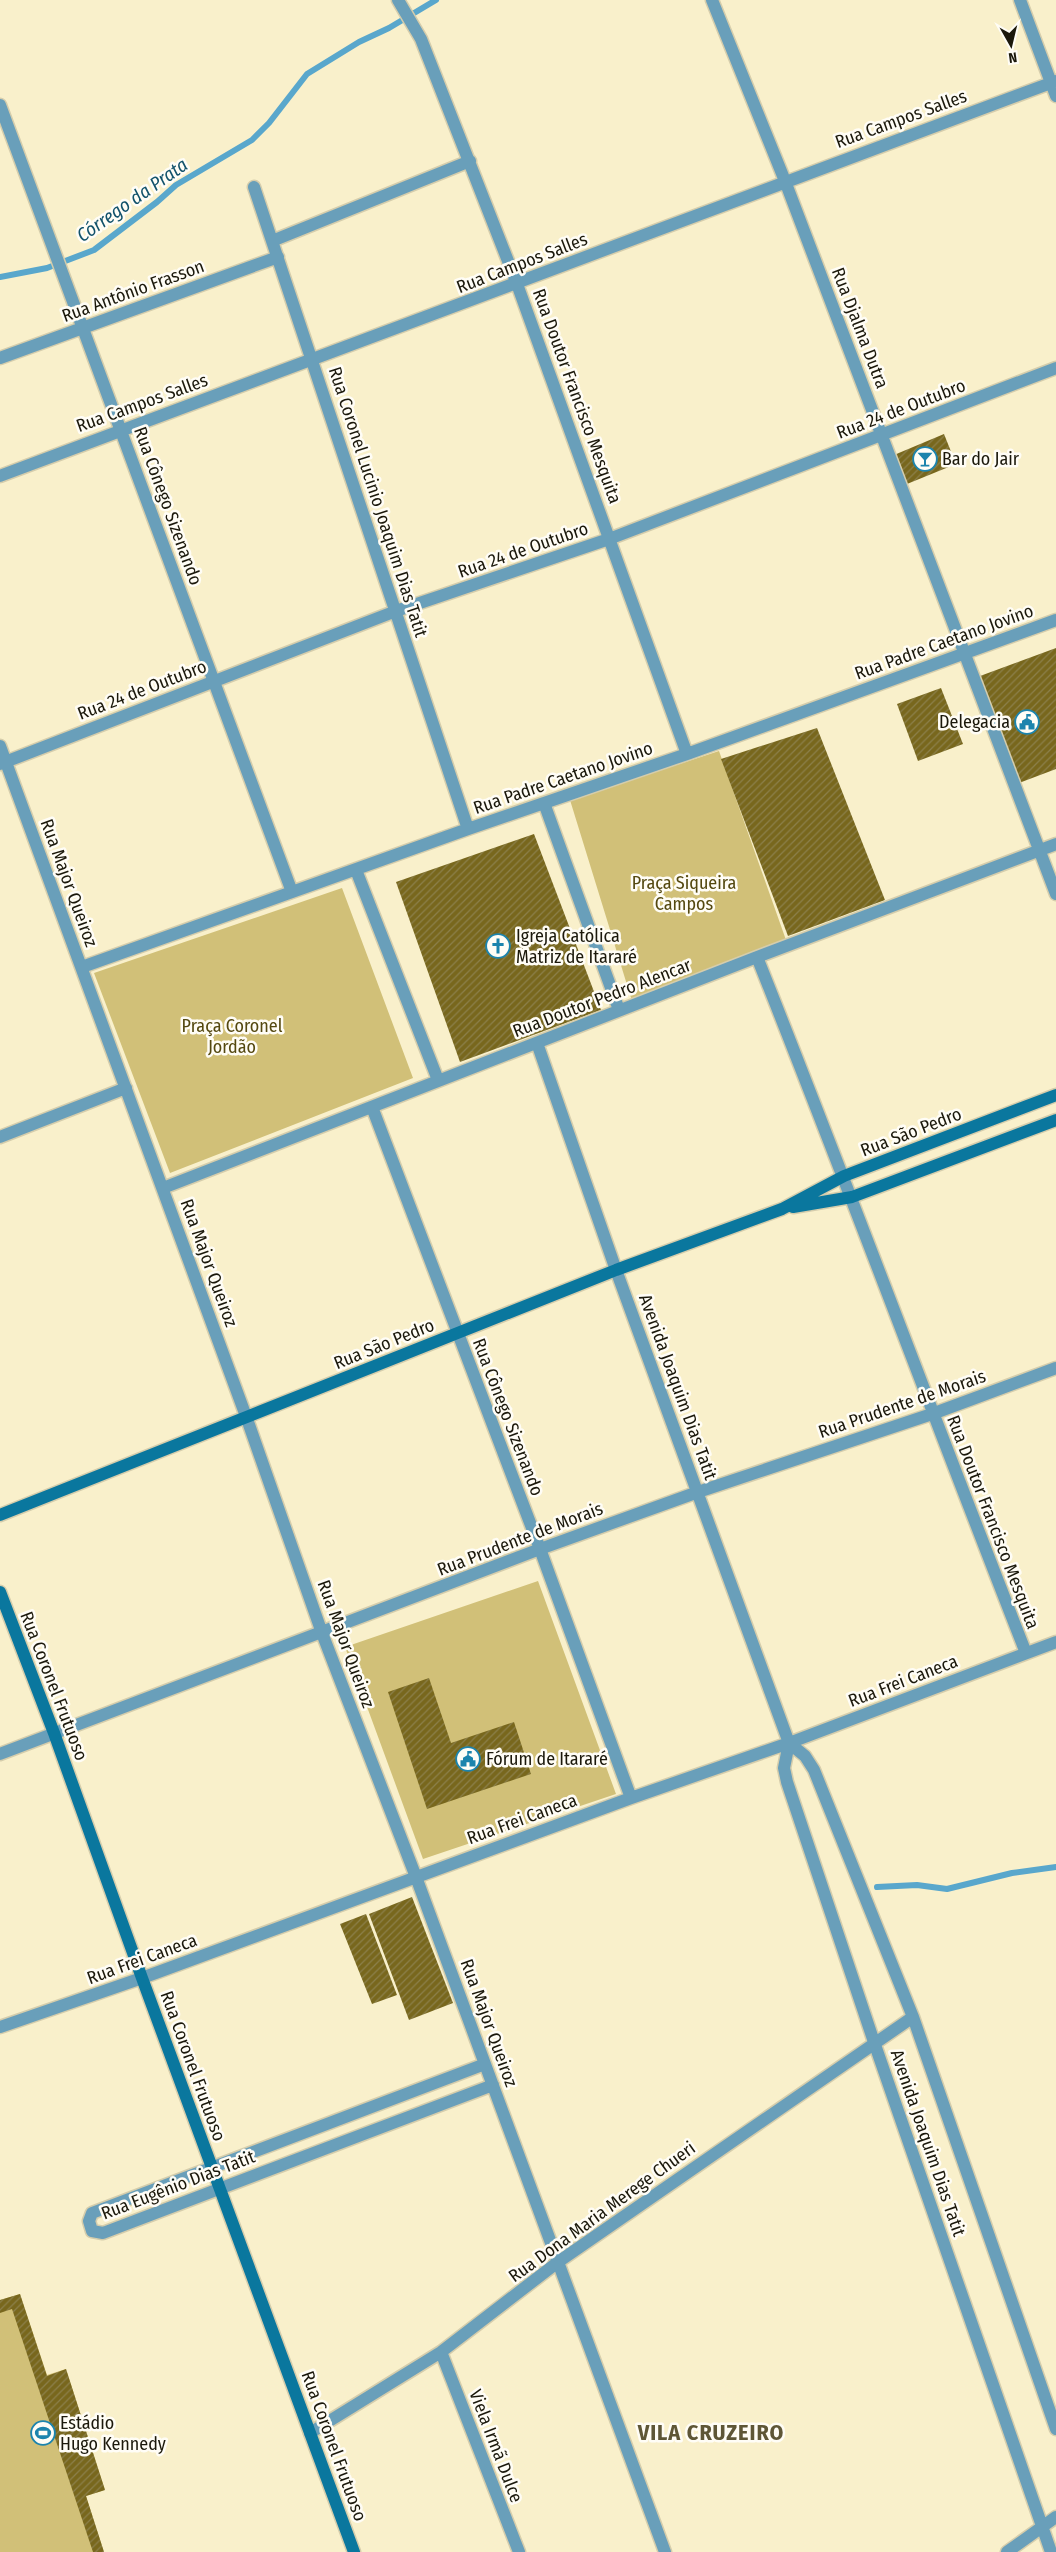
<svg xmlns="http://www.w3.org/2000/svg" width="1056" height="2552" font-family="'Fira Sans Condensed',sans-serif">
<defs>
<pattern id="building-hatch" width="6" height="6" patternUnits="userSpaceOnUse" patternTransform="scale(1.25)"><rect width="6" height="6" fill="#78671d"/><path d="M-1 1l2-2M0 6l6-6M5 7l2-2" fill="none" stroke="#8c804b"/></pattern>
</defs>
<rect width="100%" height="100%" fill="#f9f0cb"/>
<path fill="#d1c078" d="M719 751 786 940 632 1001 570 800Z
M342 888 413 1078 170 1173 94 973Z
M538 1581 616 1794 423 1859 345 1647Z
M20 2294 47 2375 66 2369 105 2490 86 2496 104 2552H0V2300Z"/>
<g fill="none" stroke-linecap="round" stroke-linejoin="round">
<path stroke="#59a7cc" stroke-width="6" d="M0 277 47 268 94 250 157 202 176 185 252 140 269 123 307 74 359 42 389 28 436 0
M877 1887 917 1885 947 1889 1012 1873 1056 1867"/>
</g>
<path fill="url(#building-hatch)" d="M944 434 956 464 907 484 894 455Z
M1056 648V769L1019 783 980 676Z
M941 688 963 744 918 761 897 704Z
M817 728 885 900 788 936 721 759Z
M534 834 601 1010 460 1062 396 882Z
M429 1678 451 1743 514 1722 531 1774 427 1809 388 1692Z
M412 1897 453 2003 409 2020 369 1914Z
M366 1914 397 1995 372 2004 340 1924Z
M20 2294 47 2376 66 2369 105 2490 86 2496 104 2552H93L12 2309 0 2313V2300Z"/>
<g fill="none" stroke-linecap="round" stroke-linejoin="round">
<g stroke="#d5cdac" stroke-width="15">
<path id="street" d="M398 0 421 39 517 284 687 754
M712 0 785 181 1056 894
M1020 0 1056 96
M0 105 292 892
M254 187 468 829
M272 241 470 161
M0 358 278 257
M0 476 1056 81
M0 746 247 1419 322 1633 416 1877 665 2552
M0 764 396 611 609 539 1056 368
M544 803 619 1010
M356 870 438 1080
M757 957C849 1188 935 1421 1026 1653
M82 967 468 829 687 754 1056 620
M537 1043 616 1270 789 1743 784 1768 787 1782 874 2042 1051 2552
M372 1107 540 1549 631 1798
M0 1137 126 1088
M163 1188 757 957 1056 844
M789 1743 805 1756 814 1770 913 2017 1056 2429
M0 1754 540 1549 698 1492 932 1414 1056 1368
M0 2027 142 1978 631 1798 789 1743 1056 1642
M485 2064 92 2213 89 2221 92 2231 103 2233 493 2085
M441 2352 519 2552
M310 2433 441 2352 558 2262 913 2017
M1007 2552 1056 2517"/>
</g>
<g stroke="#d5cdac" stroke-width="15">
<path id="secondary" d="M793 1207 852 1197 1056 1120
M0 1515 616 1270 782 1209 844 1176 1056 1095
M0 1592 54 1733 142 1978 354 2552"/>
</g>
<use href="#street" stroke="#699fba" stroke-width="12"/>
<use href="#secondary" stroke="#0a779e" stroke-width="12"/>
</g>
<defs>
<g id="bar-ring" transform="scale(1.25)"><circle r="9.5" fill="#fffdf6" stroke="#1c84ad" stroke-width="1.5"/><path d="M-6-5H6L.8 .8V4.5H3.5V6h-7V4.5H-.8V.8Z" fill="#1c84ad"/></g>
<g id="civic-ring" transform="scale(1.25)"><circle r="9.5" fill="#fffdf6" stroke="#1c84ad" stroke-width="1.5"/><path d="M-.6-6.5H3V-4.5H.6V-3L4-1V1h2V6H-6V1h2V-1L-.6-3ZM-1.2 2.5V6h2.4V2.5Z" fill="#1c84ad"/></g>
<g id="church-ring" transform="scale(1.25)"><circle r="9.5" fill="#fffdf6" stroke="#1c84ad" stroke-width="1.5"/><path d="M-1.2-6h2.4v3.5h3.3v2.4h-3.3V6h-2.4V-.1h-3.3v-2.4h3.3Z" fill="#1c84ad"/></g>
<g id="stadium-ring" transform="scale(1.25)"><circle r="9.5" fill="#fffdf6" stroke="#1c84ad" stroke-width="1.5"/><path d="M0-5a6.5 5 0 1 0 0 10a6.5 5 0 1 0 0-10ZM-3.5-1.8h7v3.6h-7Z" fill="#1c84ad"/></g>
</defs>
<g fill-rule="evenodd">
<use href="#bar-ring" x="925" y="459"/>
<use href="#civic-ring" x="1027" y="722"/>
<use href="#church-ring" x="498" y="946"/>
<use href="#civic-ring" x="468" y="1759"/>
<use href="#stadium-ring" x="43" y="2433"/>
</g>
<g text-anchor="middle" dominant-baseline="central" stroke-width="5" stroke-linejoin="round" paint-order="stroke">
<g font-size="18" fill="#1b180b" stroke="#fffdf6">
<text transform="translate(901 119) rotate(-20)">Rua Campos Salles</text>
<text transform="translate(522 263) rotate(-21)">Rua Campos Salles</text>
<text transform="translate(133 291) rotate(-20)">Rua Antônio Frasson</text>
<text transform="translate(860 328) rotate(69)">Rua Djalma Dutra</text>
<text transform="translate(577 396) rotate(70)">Rua Doutor Francisco Mesquita</text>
<text transform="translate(142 403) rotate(-20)">Rua Campos Salles</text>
<text transform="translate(901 409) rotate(-21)">Rua 24 de Outubro</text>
<text transform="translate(378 502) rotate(72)">Rua Coronel Lucinio Joaquim Dias Tatit</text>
<text transform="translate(168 506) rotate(70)">Rua Cônego Sizenando</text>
<text transform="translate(523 550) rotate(-19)">Rua 24 de Outubro</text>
<text transform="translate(944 642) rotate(-20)">Rua Padre Caetano Jovino</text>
<text transform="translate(142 690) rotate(-21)">Rua 24 de Outubro</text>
<text transform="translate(563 778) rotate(-19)">Rua Padre Caetano Jovino</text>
<text transform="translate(69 883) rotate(70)">Rua Major Queiroz</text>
<text transform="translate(602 998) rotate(-21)">Rua Doutor Pedro Alencar</text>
<text transform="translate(911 1132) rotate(-21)">Rua São Pedro</text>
<text transform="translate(209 1263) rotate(70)">Rua Major Queiroz</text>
<text transform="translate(384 1344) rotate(-22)">Rua São Pedro</text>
<text transform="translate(678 1387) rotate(70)">Avenida Joaquim Dias Tatit</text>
<text transform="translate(902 1404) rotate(-19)">Rua Prudente de Morais</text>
<text transform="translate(508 1417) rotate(69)">Rua Cônego Sizenando</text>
<text transform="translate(993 1522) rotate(69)">Rua Doutor Francisco Mesquita</text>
<text transform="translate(520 1539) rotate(-21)">Rua Prudente de Morais</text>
<text transform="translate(346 1644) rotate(70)">Rua Major Queiroz</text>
<text transform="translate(903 1681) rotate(-21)">Rua Frei Caneca</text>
<text transform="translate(54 1686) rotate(69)">Rua Coronel Frutuoso</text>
<text transform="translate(522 1819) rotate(-20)">Rua Frei Caneca</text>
<text transform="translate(142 1959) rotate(-20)">Rua Frei Caneca</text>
<text transform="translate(489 2023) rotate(70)">Rua Major Queiroz</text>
<text transform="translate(193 2066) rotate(70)">Rua Coronel Frutuoso</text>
<text transform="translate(928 2143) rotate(71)">Avenida Joaquim Dias Tatit</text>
<text transform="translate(178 2185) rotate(-21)">Rua Eugênio Dias Tatit</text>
<text transform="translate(602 2212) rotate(-36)">Rua Dona Maria Merege Chueri</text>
<text transform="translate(334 2446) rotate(70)">Rua Coronel Frutuoso</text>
<text transform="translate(496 2446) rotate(69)">Viela Irmã Dulce</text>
</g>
<g font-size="18" fill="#1b180b" stroke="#fffdf6" text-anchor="start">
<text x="942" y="459">Bar do Jair</text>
<text x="1010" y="722" text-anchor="end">Delegacia</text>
<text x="516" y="936">Igreja Católica<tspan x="516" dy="21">Matriz de Itararé</tspan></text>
<text x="486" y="1759">Fórum de Itararé</text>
<text x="60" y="2423">Estádio<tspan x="60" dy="21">Hugo Kennedy</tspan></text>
</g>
<g font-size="18" fill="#54480f" stroke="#fffdf6">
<text x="684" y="883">Praça Siqueira<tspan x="684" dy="21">Campos</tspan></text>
<text x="232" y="1026">Praça Coronel<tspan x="232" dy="21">Jordão</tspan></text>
</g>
<g font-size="19" font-style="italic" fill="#12526b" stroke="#fffdf6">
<text transform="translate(132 200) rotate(-35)">Córrego da Prata</text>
</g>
<g font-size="22" font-weight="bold" letter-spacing="1" fill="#5e5636" stroke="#fffdf6">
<text x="711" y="2432">VILA CRUZEIRO</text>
</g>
</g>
<g transform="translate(1011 45) rotate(172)" stroke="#fffdf6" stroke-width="4" paint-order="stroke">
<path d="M0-4L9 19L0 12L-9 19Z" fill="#1b180b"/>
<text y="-8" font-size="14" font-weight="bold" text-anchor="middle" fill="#1b180b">N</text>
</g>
</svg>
